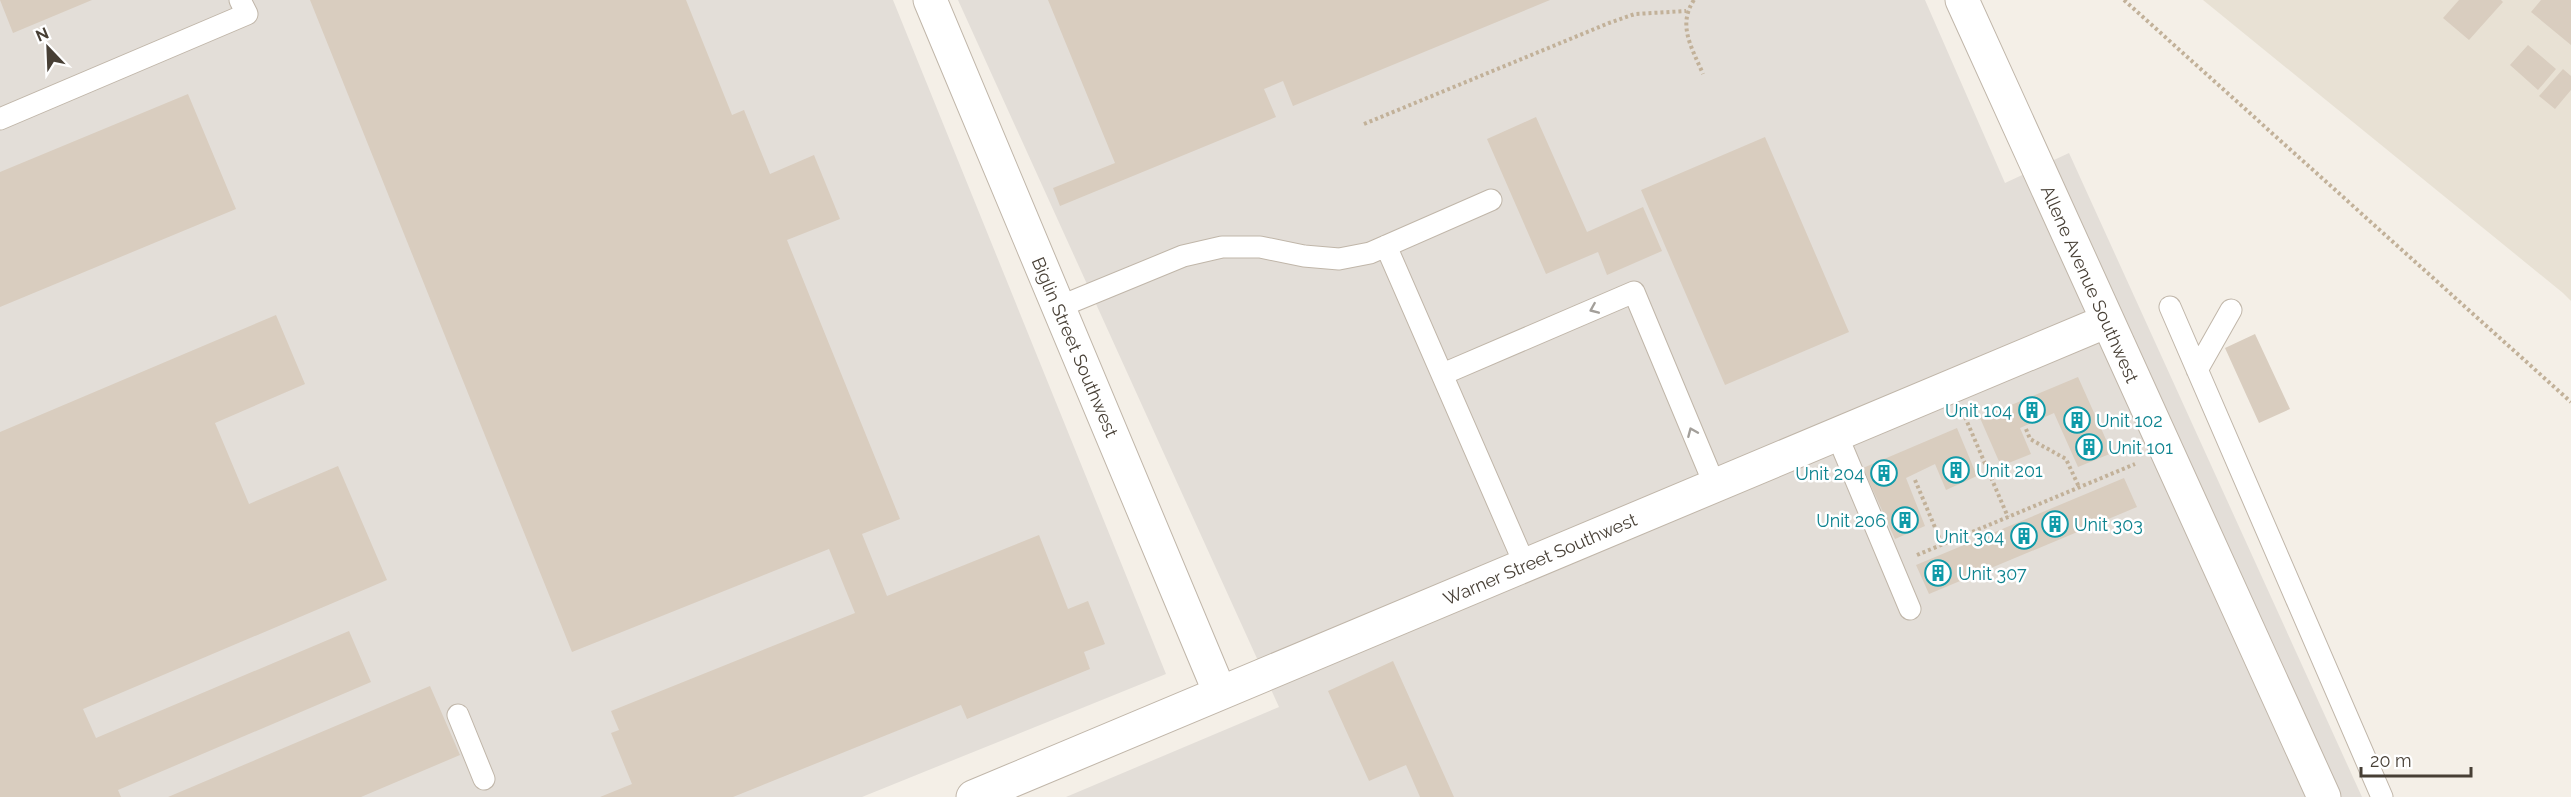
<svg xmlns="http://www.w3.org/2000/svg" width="2571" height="797" font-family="Raleway,sans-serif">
<rect width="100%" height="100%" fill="#f4efe7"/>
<path fill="#e8e1d4" d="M2203 0H2571V301L2563 293Z"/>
<path fill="#e3ded8" d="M0 0H893L1166 674 862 797H0Z
M958 0H1925L2005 183 2069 153 2362 797H1066L1279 707Z"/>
<path fill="#d9cdbf" d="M0 0H92L13 33Z
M310 0H686L732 115 744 110 770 174 814 155 840 219 787 240 900 519 862 534 887 596 1039 535 1068 609 1088 601 1105 644 1084 652 1090 669 967 719 961 705 733 797H600L632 784 611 733 619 730 611 711 855 613 829 549 572 652Z
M1048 0H1550L1293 106 1283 81 1264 89 1276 117 1060 206 1053 188 1115 163Z
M2459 0H2501L2503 2 2469 40 2443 18Z
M2541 0H2571V45L2531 12Z
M2528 45 2556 69 2538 90 2510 65Z
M2563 69 2571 76V90L2555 109 2539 96Z
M188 94 236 209 0 307V172Z
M1536 117 1587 232 1643 207 1662 251 1607 275 1598 252 1546 274 1487 139Z
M1765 137 1849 332 1725 385 1641 190Z
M276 315 305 384 215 423 249 504 338 466 387 580 83 709 96 738 349 631 371 682 118 790 121 797H0V432Z
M2255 334 2290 409 2259 423 2225 348Z
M2078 377 2112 453 2078 467 2054 413 2020 428 2031 454 2001 466 1980 418Z
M1957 428 1977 476 1946 490 1935 464 1906 478 1925 526 1895 539 1863 468Z
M2124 478 2137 507 1929 594 1916 565Z
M1393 661 1454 797H1420L1406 765 1369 781 1328 691Z
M430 686 460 755 361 797H168Z"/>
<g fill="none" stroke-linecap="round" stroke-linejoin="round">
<g stroke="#c0b6a9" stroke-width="23">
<path id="service" d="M0 119 247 14 240 0
M1386 246 1525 565
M1059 307 1183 256 1222 247H1260L1304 256 1339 259 1370 253 1491 200
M2170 307 2382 797
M2197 370 2231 310
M1443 374 1634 292 1715 486
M1837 435 1910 609
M458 715 484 779"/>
</g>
<g stroke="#c0b6a9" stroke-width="35">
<path id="minor" d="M930 0 1220 693
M1962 0 2324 797
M973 797 2107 321"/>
</g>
<path stroke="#c2b199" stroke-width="4" stroke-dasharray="3 3" stroke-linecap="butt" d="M1694 0C1677 25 1692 48 1703 74
M2124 0 2571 402
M1364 124 1609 23 1635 14 1686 11
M1965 417 2008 517
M2026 429 2030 439 2066 459 2079 487
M1915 480 1942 544
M1917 555 2135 464"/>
<use href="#service" stroke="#fff" stroke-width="21"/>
<use href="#minor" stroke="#fff" stroke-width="33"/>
</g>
<defs><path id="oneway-chevron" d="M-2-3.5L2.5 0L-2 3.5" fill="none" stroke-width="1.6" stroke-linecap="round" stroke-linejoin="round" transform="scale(1.5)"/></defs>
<g stroke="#a39f9a">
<use href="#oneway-chevron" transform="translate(1594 309) rotate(157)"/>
<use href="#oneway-chevron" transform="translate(1692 432) rotate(-113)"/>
</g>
<defs>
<g id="building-ring" transform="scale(1.35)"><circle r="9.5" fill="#fff" stroke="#0f9aa8" stroke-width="1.5"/><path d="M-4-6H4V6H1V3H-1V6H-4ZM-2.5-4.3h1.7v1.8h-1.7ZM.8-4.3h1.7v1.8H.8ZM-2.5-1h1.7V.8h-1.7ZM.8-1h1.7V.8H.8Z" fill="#0f9aa8"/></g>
</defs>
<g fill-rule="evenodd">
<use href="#building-ring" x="2032" y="410"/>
<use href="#building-ring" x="2077" y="420"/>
<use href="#building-ring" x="2089" y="447"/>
<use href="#building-ring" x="1956" y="470"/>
<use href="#building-ring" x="1884" y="473"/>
<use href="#building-ring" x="1905" y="520"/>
<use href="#building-ring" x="2055" y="524"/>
<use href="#building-ring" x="2024" y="536"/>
<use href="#building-ring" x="1938" y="573"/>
</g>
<g text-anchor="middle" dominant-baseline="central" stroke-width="5" stroke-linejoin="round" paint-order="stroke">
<g font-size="18" fill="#473f35" stroke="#fff">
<text transform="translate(2090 284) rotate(66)">Allene Avenue Southwest</text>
<text transform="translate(1075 347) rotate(67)">Biglin Street Southwest</text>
<text transform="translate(1540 559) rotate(-23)">Warner Street Southwest</text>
</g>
<g font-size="18" fill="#0d838f" stroke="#fff" text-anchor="start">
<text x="2012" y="410" text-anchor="end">Unit 104</text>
<text x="2096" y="420">Unit 102</text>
<text x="2108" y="447">Unit 101</text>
<text x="1976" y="470">Unit 201</text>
<text x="1864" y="473" text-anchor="end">Unit 204</text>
<text x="1886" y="520" text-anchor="end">Unit 206</text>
<text x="2074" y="524">Unit 303</text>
<text x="2004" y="536" text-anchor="end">Unit 304</text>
<text x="1958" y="573">Unit 307</text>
</g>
</g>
<g transform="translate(48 48) rotate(337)" stroke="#ffffff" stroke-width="4.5" paint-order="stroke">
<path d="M0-4.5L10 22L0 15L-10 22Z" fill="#473f35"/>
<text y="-9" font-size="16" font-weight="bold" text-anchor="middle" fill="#473f35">N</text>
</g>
<path d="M2361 767v9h110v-9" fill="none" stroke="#473f35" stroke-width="3"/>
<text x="2370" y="767" font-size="18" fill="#473f35" stroke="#ffffff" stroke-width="4.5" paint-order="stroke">20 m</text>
</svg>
